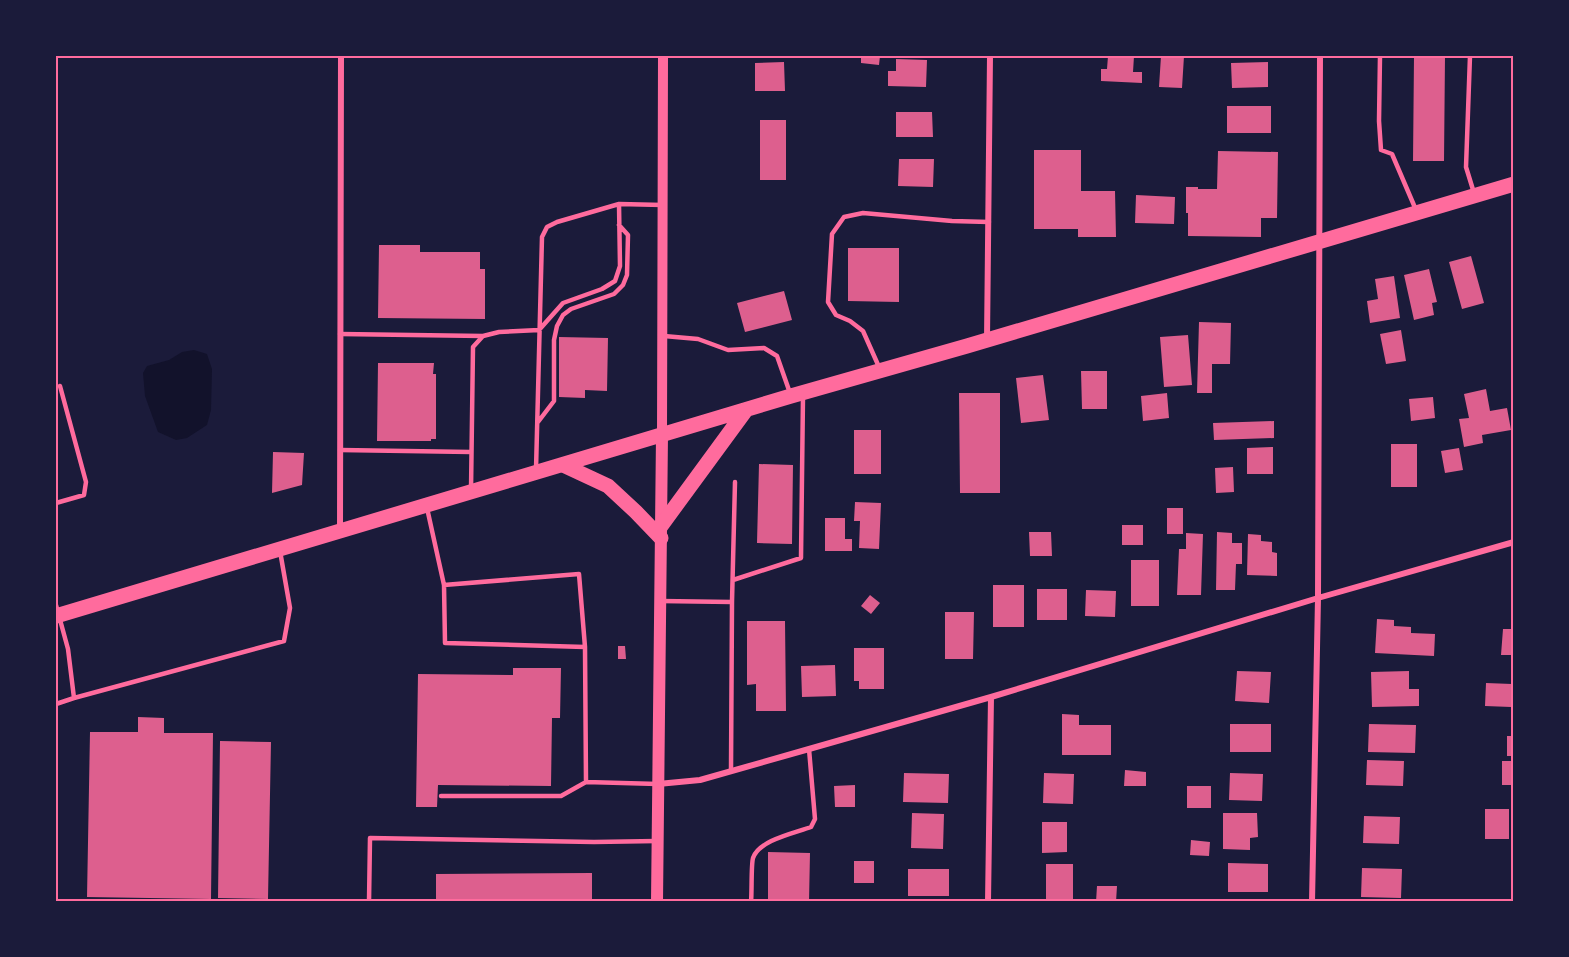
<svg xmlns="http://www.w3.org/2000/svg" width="1569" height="957" font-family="'Zilla Slab',serif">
<rect width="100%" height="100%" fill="#1b1b3a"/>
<path fill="#12122b" d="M194 350 207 354 212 369 211 410 207 425 187 438 176 440 158 432 145 396 143 373 147 366 169 360 182 352Z"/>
<path fill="#dd5f8e" d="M861 56H880L879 65 861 63Z
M1108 56H1134L1133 72H1142V83L1101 81V69H1107Z
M1161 56H1184L1182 88 1159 87Z
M1414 56H1445L1444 161H1413Z
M896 59 927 60 926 87 888 86V71H896Z
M784 62 785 91H755V63Z
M1268 62V87L1232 88 1231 63Z
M1227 106H1271V133H1227Z
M896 112H932L933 137H896Z
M760 120H786V180H760Z
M1034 150H1081V191H1115L1116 237H1078V229H1034Z
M1218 151 1278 152 1277 218H1261V237L1188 236V213H1186V187H1198V189H1217Z
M899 159H934L933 187 898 186Z
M1136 195 1175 197 1174 224 1135 223Z
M379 245H420V252H480V269H485V319L378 318Z
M848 248H899V302L848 301Z
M1471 256 1484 303 1462 309 1449 262Z
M1429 269 1437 302 1432 303 1434 315 1414 320 1404 275Z
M1394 276 1400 318 1370 323 1367 301 1378 299 1375 279Z
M784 291 792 320 745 332 737 303Z
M1199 322 1231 323 1230 364H1212V393H1197Z
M1401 330 1406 361 1386 364 1380 334Z
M1188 335 1192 385 1164 387 1160 337Z
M559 337 608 338 607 391 585 390V398L559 397Z
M378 363H434L433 374H436V439H431V441H377Z
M1081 371H1107V409H1082Z
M1043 375 1049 420 1021 423 1016 378Z
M1486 389 1490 411 1507 408 1511 430 1482 435 1483 443 1464 447 1459 419 1469 418 1464 394Z
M959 393H1000V493H960Z
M1167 393 1169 418 1143 421 1141 396Z
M1433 397 1435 418 1411 421 1409 399Z
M1274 421V438L1214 440 1213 423Z
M854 430H881V474H854Z
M1391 444H1417V487H1391Z
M1273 447V474H1247V448Z
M1459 448 1463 470 1445 473 1441 451Z
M273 452 304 453 302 485 272 493Z
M759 464 793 465 792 544 757 543Z
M1233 467 1234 492 1216 493 1215 468Z
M855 502 881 503 879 549 859 548 860 521H854Z
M1167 508H1183V534H1167Z
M825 518H845V539H852V551H825Z
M1122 525H1143V545H1122Z
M1029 532H1051L1052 556H1030Z
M1217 532 1232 533V543H1242V564H1236L1235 590H1216Z
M1186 533 1203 534 1201 595H1177L1179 549H1186Z
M1248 534 1261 535V541L1272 542V552L1277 553V576L1247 575Z
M1131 560H1159V606H1131Z
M993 585H1024V627H993Z
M1037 589H1067V620H1037Z
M1086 590 1116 591 1115 617 1085 616Z
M870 595 880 603 871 614 861 606Z
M945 612H974L973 659H945Z
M1377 619 1394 620V626L1411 627V633L1435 634 1434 656 1375 653Z
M747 621H785L786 711H756V684L747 685Z
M1503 629H1514V655H1501Z
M618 646H625L626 659H618Z
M854 648H884V689H859V681H854Z
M835 665 836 696 802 697 801 666Z
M513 668H561L560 718H552L551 786 438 785 437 807H416L418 674 513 675Z
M1237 671 1271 672 1269 703 1235 701Z
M1409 671V689H1419V706L1372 707 1371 672Z
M1486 683 1512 684 1511 707 1485 706Z
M1062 714 1079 715V725H1111V755H1062Z
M138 717 164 718V733H213L211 899 87 897 90 732H138Z
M1230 724H1271V752H1230Z
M1369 724 1416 725 1415 753 1368 752Z
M1507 736H1514V756H1507Z
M220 741 271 742 268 899 218 898Z
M1367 760 1404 761 1403 786 1366 785Z
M1502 761H1514V785H1502Z
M1125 770 1146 772V786H1124Z
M904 773 949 774 948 803 903 802Z
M1044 773 1074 774 1073 804 1043 803Z
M1230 773 1263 774 1262 801 1229 800Z
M855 785V807H835L834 786Z
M1187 786H1211V808H1187Z
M1485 809H1509V839H1485Z
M912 813 944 814 943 849 911 848Z
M1223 813H1257L1258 837 1250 838V850L1223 849Z
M1364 816 1400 817 1399 844 1363 843Z
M1042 822H1067V852L1042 853Z
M1191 840 1210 842 1209 856 1190 855Z
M768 852 810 853 809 902H768Z
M854 861H874V883H854Z
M1228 863 1268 864V892H1228Z
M1046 864H1073V899H1046Z
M1362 868 1402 869 1401 898 1361 897Z
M908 869H949V896H908Z
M592 873V902H436V874Z
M1097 886H1117L1116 902H1096Z"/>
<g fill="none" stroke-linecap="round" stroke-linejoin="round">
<path stroke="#ff6b9d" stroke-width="4.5" d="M1380 56 1379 121 1381 150 1392 154 1416 210
M1470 56 1466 167 1474 193
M340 334 483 336
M664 336 698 339 728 350 764 348 777 356 790 393
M879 367 863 331 850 321 836 315 828 302 832 234 844 217 863 213 952 221 989 222
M538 422 554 401V340L557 326 563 315 571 309 614 294 623 285 627 275 628 235 619 225
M340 450 471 452
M536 470 542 237 547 227 557 222 619 204 663 205
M471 490 473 347 483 336 499 332 539 330 563 303 602 289 615 281 620 266 619 204
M56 503 84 495 86 482 60 386
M427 508 444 585 445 643 585 647
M733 580 801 558 803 396
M444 585 579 574 585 647 586 782 658 784
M660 601 732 602
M56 605 68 649 74 698 284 641 290 608 280 551
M56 704 74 698
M731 771 732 602 735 482
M441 796H561L586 782
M369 902 370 838 594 842 657 841
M751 902C752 892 751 865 753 858 759 840 795 833 811 827L815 819 809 749"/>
<path stroke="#ff6b9d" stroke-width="6" d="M987 340 990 56
M340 529 341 56
M658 784 700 780 809 749 991 697 1318 598 1514 542
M988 902 991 697
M1312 902 1318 598 1320 56"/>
<path stroke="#ff6b9d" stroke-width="10" d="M662 435 663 56"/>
<path stroke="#ff6b9d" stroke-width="12" d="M657 902 662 435"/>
<path stroke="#ff6b9d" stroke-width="15" d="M563 465 608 486 636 512 661 538
M661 526 746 410
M56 616 791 396 967 346 1514 184"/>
</g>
<rect width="1569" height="957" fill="none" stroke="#1b1b3a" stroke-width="114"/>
<rect x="57" y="57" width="1455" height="843" fill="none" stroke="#ff6b9d" stroke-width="2"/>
</svg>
